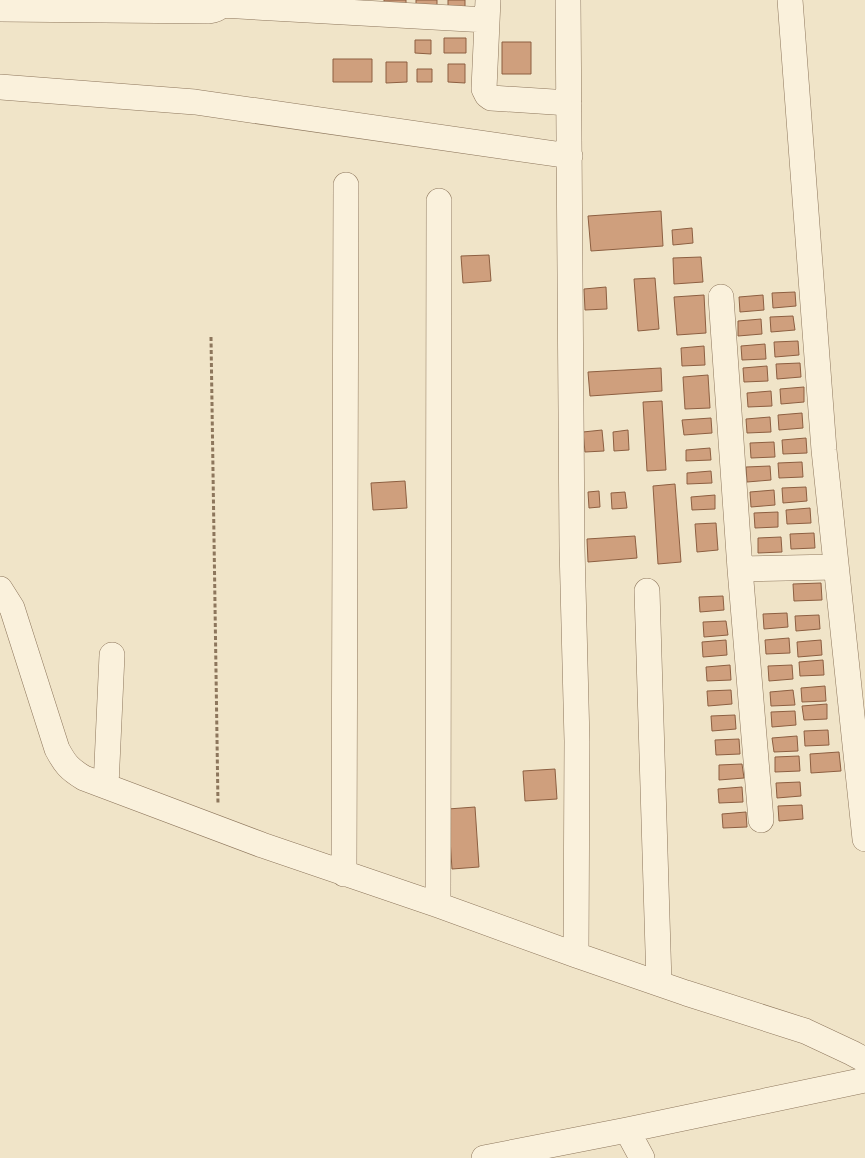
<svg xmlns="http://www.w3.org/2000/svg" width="865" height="1158" font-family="'Crimson Pro',serif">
<rect width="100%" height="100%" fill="#f0e4c8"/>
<path fill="#cf9f7d" stroke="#8d5f41" d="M384 0H406V4H384Z
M416 0H437V5H416Z
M448 0H465V7L448 6Z
M444 38H466V53H444Z
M415 40H431V54L415 53Z
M502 42H531V74H502Z
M333 59H372V82H333Z
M386 62H407V82L386 83Z
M448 64H465V83L448 82Z
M417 69H432V82H417Z
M661 211 663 246 591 251 588 216Z
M692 228 693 243 673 245 672 230Z
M489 255 491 281 463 283 461 256Z
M701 257 703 282 674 284 673 258Z
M655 278 659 329 638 331 634 279Z
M606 287 607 309 585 310 584 289Z
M795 292 796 306 773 308 772 293Z
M704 295 706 333 677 335 674 297Z
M763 295 764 310 740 312 739 297Z
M793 316 795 330 771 332 770 317Z
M761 319 762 334 738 336V321Z
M798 341 799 355 775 357 774 342Z
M765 344 766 359 742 360 741 346Z
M704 346 705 365 682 366 681 348Z
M800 363 801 377 777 379 776 364Z
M767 366 768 381 744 382 743 368Z
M661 368 662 391 590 396 588 372Z
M708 375 710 408 685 409 683 377Z
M804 387V402L781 404 780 389Z
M771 391 772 406 748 407 747 393Z
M662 401 666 470 647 471 643 402Z
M802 413 803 428 779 430 778 415Z
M770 417 771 432 747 433 746 419Z
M711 418 712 433 684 435 682 420Z
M602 430 604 451 585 452 583 432Z
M628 430 629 450 614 451 613 432Z
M806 438 807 453 783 454 782 440Z
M774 442 775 457 751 458 750 443Z
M710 448 711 460 686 461V450Z
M802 462 803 477 779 478 778 463Z
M770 466 771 480 747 482 746 467Z
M711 471 712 483 687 484V473Z
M405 481 407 508 373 510 371 483Z
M675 484 681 562 658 564 653 486Z
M806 487 807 501 783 503 782 488Z
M774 490 775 505 751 507 750 492Z
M599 491 600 507 589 508 588 492Z
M625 492 627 508 612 509 611 493Z
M715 495V509L692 510 691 497Z
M810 508 811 523 787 524 786 510Z
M778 512V527L755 528 754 513Z
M716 523 718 550 697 552 695 524Z
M814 533 815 548 791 549 790 534Z
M635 536 637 558 588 562 587 539Z
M781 537 782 552 758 553V538Z
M821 583 822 600 794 601 793 584Z
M723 596 724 610 700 612 699 597Z
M787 613 788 627 764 629 763 614Z
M819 615 820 629 796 631 795 616Z
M726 621 728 635 704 637 703 622Z
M789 638 790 653 766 654 765 640Z
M726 640 727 655 703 657 702 642Z
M821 640 822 655 798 657 797 642Z
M823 660 824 675 800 676 799 662Z
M730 665 731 680 707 681 706 667Z
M792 665 793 679 769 681 768 666Z
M825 686 826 701 802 702 801 688Z
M731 690 732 704 708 706 707 691Z
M793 690 795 705 771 706 770 692Z
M827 704V719L804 720 802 706Z
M795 711 796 725 772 727 771 712Z
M735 715 736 729 712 731 711 716Z
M828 730 829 745 805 746 804 731Z
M797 736 798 751 774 752 772 738Z
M739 739 740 754 716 755 715 740Z
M839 752 841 771 811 773 810 754Z
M799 756 800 771 775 772V757Z
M742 764 744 778 719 780V765Z
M555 769 557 799 525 801 523 771Z
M800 782 801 796 777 798 776 783Z
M742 787 743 802 719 803 718 789Z
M802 805 803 819 779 821 778 806Z
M475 807 479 867 452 869 448 809Z
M746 812 747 827 723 828 722 814Z"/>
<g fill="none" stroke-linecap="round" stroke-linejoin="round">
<g stroke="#8d765c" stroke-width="26">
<path id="minor" d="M488 0 484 89 487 95 491 98 569 103
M568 0 572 547 577 741 576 955
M790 0 824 450 865 839
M221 5 487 20
M0 9 209 11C216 10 221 8 221 0
M0 87 195 102 570 156
M721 297 740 569 761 820
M740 569 836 567
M0 589 12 608 57 749C65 764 69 769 84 778L262 845 438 905 576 955 686 993 805 1031 852 1053 865 1060
M647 591 659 983
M106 786 112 655
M344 874 346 185
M438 905 439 201
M627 1130 642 1158
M484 1158 627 1130 865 1080"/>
</g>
<path stroke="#8d765c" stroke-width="3" stroke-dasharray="4 2.5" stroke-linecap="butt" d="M211 337 218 805"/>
<use href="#minor" stroke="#faf1dc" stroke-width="25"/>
</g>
</svg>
